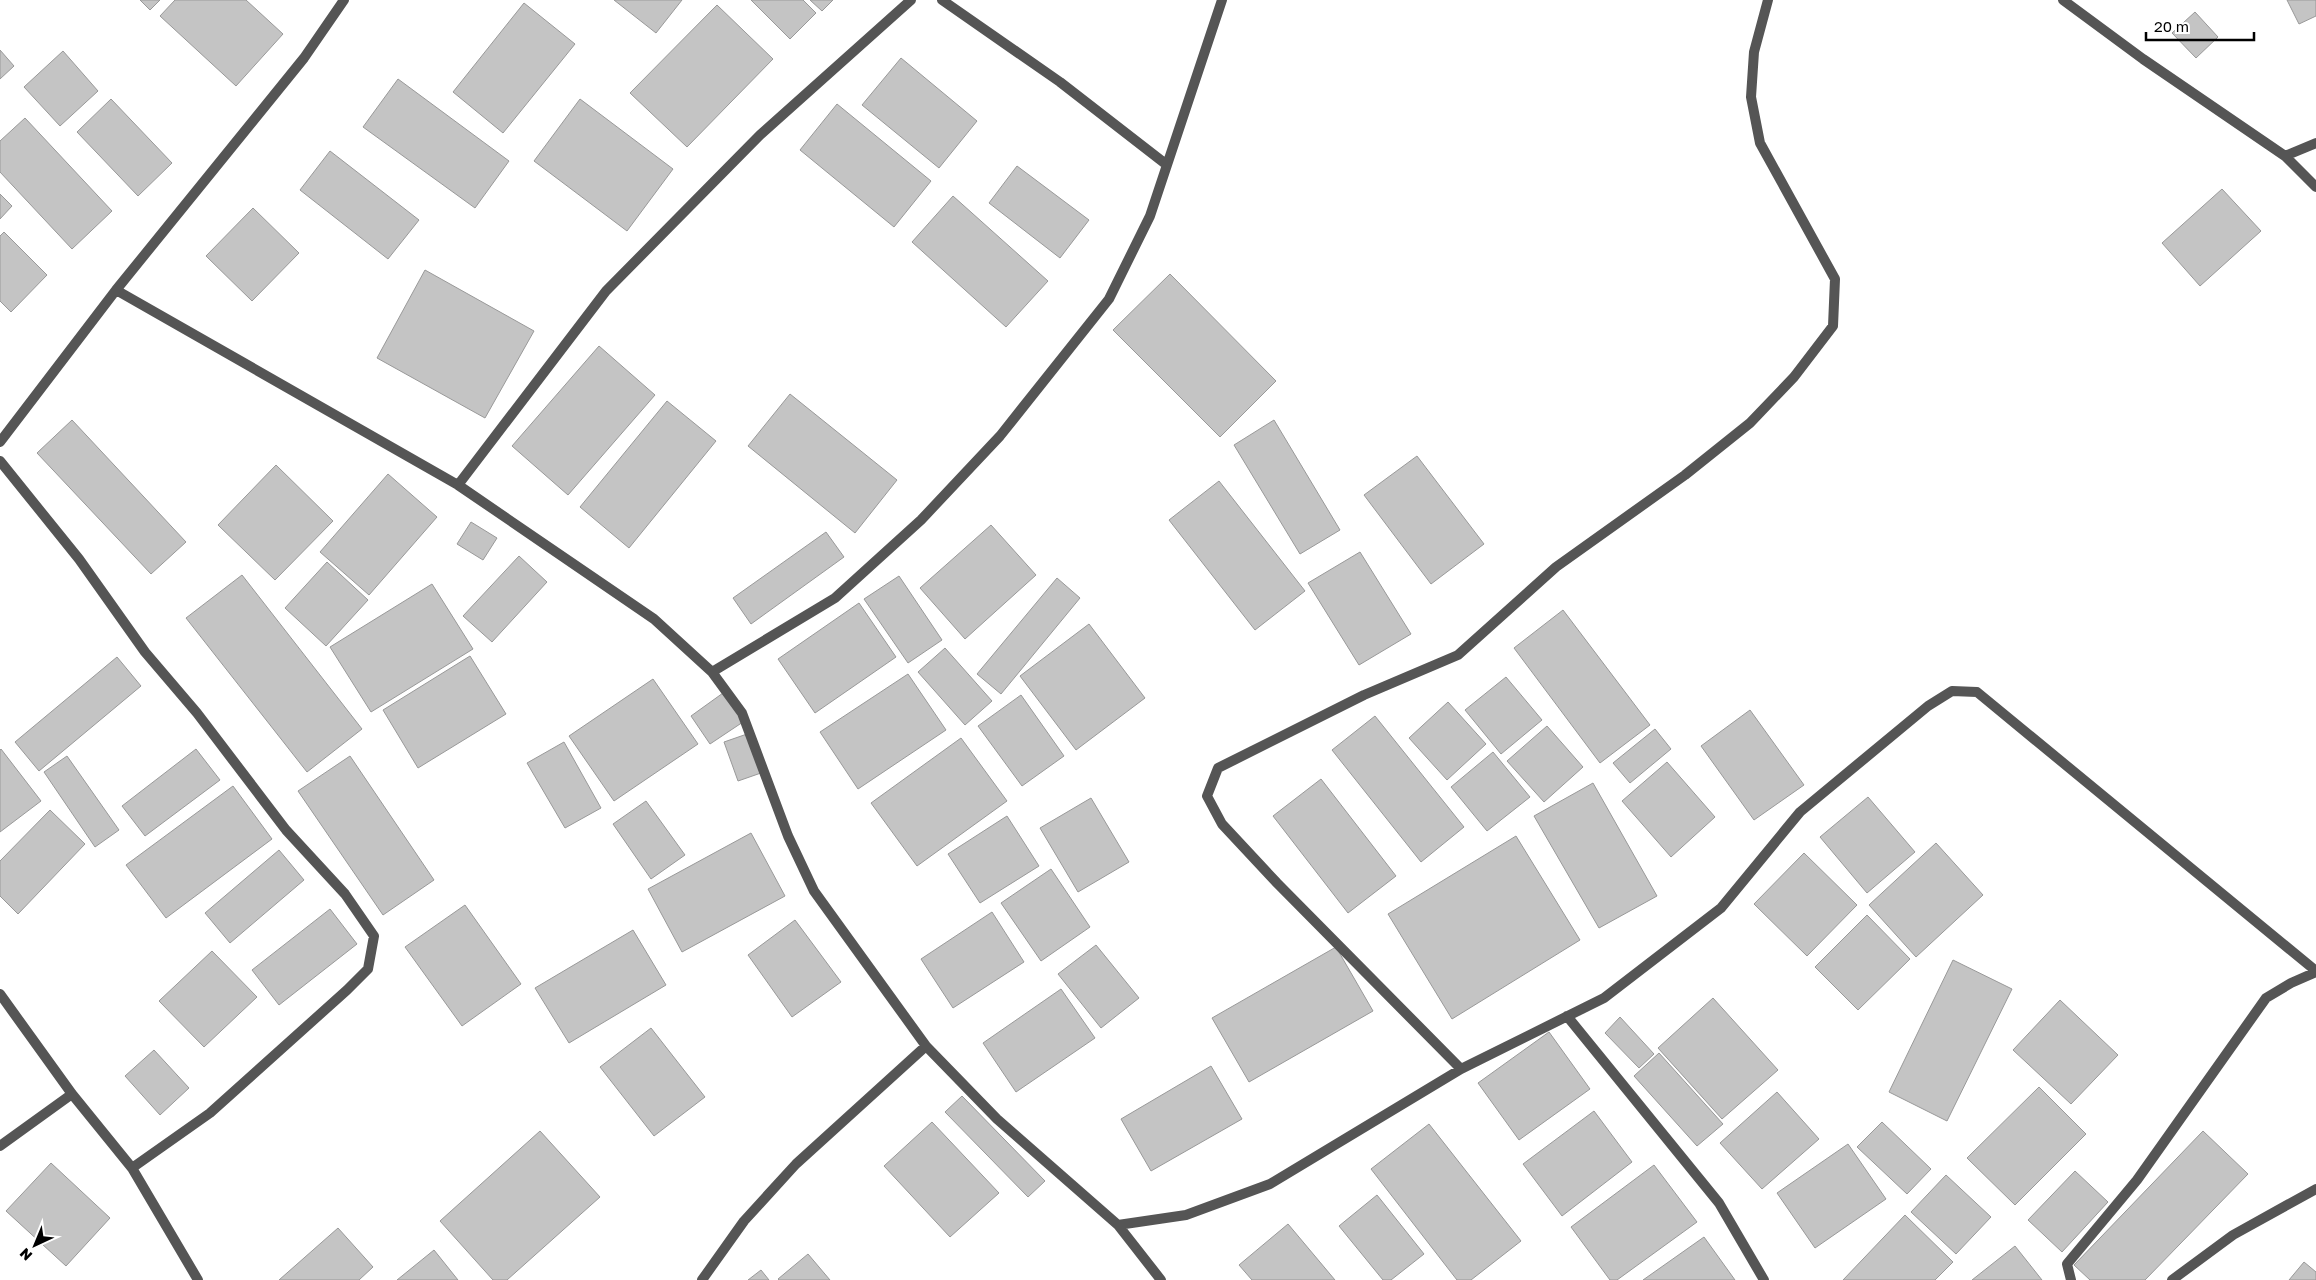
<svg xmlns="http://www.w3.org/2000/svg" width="2316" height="1280" font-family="'Golos Text',sans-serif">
<rect width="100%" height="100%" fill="#fff"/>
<path fill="#c4c4c4" stroke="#999" d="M140 0H160L150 10Z
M175 0H246L283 34 236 86 160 16Z
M614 0H682L656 33Z
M751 0H803L816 13 790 39Z
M810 0H833L822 11Z
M2287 0H2316V16L2299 24Z
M524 3 575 44 503 133 453 92Z
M717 5 773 59 687 147 630 93Z
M2195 12 2218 37 2196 58 2172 33Z
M0 50 14 66 0 79Z
M63 51 98 91 60 126 24 87Z
M901 58 977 121 939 168 862 105Z
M398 79 509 161 475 208 363 127Z
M111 99 172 163 138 196 77 132Z
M580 99 673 169 627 231 534 161Z
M837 104 931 181 894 227 800 150Z
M25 118 112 211 72 249 0 172V141Z
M330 151 419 220 388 259 300 190Z
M1017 166 1089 220 1060 258 989 203Z
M2222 189 2261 231 2200 286 2162 243Z
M0 194 12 206 0 219Z
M953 196 1048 281 1006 327 912 242Z
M253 208 299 253 252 301 206 256Z
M4 232 47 275 11 312 0 301V236Z
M425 270 534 331 485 418 377 358Z
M1170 274 1276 381 1220 437 1113 330Z
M599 346 655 395 568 495 512 446Z
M790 394 897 480 855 533 748 446Z
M667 401 716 441 629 548 580 507Z
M72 420 186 542 151 574 37 453Z
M1274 420 1340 530 1300 554 1234 445Z
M1417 456 1484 544 1431 584 1364 495Z
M276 465 333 521 275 580 218 525Z
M388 474 437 517 369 595 320 552Z
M1219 481 1305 591 1255 630 1169 520Z
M471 522 497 538 483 560 457 544Z
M991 525 1036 575 965 639 920 588Z
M826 532 844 557 751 624 733 598Z
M1360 552 1411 634 1359 665 1308 583Z
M519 556 547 582 492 642 463 616Z
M327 562 368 600 326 646 285 608Z
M242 575 362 729 307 772 186 618Z
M899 576 942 640 908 663 864 599Z
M1057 578 1080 598 1001 694 977 674Z
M432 584 473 649 371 712 330 647Z
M859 603 896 657 815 713 778 659Z
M1563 610 1650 725 1600 763 1514 648Z
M1089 624 1145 698 1076 750 1020 676Z
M945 648 992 701 965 725 918 672Z
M470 656 506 714 418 768 383 710Z
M117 657 141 686 39 771 15 742Z
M908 674 946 730 858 789 820 732Z
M1506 677 1542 720 1501 754 1465 710Z
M653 679 698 744 614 801 569 736Z
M723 693 743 722 710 744 691 716Z
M1021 695 1064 756 1022 786 978 726Z
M1448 702 1486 744 1447 780 1409 738Z
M1750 710 1804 785 1754 820 1701 746Z
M1375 716 1464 827 1421 862 1332 750Z
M1547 726 1583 767 1544 802 1507 761Z
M1655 729 1671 749 1630 783 1613 763Z
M747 734 761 773 738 781 724 742Z
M961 738 1007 801 917 866 871 803Z
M564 742 601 808 565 828 527 763Z
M1 749 41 801 0 832V750Z
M196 749 220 780 145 836 122 806Z
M1493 752 1530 797 1487 831 1451 787Z
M67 756 119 830 95 847 44 772Z
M350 756 434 880 383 915 298 791Z
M1667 762 1715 817 1671 857 1622 801Z
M1321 779 1396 876 1348 913 1273 816Z
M1593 783 1657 896 1599 928 1534 816Z
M233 786 272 839 166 918 126 865Z
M1868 797 1915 852 1867 893 1820 837Z
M1091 798 1129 862 1078 892 1040 828Z
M646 801 685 855 651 879 613 824Z
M50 810 85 844 18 914 0 896V861Z
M1007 816 1039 866 980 903 948 854Z
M751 833 785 896 682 952 648 889Z
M1516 836 1580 940 1452 1019 1388 914Z
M1936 843 1983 895 1916 957 1869 905Z
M279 850 304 880 230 943 205 913Z
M1804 853 1857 905 1807 956 1754 904Z
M1051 869 1090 927 1041 961 1001 903Z
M465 905 521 984 462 1026 405 947Z
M330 909 357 944 279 1005 252 970Z
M992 912 1024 962 953 1008 921 959Z
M1867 915 1910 959 1858 1010 1815 967Z
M795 920 841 982 792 1017 748 955Z
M633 930 666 985 569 1043 535 988Z
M1096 945 1139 998 1101 1028 1058 974Z
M1336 947 1373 1011 1249 1082 1212 1018Z
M212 951 257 997 204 1047 159 1001Z
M1953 960 2012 989 1947 1121 1889 1092Z
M1061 989 1095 1038 1016 1092 983 1043Z
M1713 998 1778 1070 1722 1119 1658 1048Z
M2060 1000 2118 1055 2071 1104 2013 1050Z
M1620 1017 1654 1054 1639 1068 1605 1033Z
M651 1028 705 1097 654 1136 600 1067Z
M1549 1032 1590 1089 1519 1140 1478 1083Z
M154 1050 189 1088 160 1115 125 1076Z
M1659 1053 1723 1124 1697 1146 1634 1076Z
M1211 1066 1242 1119 1151 1171 1121 1119Z
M2039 1087 2086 1134 2015 1205 1967 1158Z
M1777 1092 1819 1139 1762 1189 1720 1143Z
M962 1096 1045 1181 1028 1197 945 1112Z
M1594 1111 1632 1162 1562 1216 1523 1164Z
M932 1122 999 1193 950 1237 884 1166Z
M1882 1122 1931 1169 1907 1194 1857 1147Z
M1429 1124 1521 1241 1471 1280H1457L1371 1169Z
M540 1131 600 1197 507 1280H493L440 1221Z
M2203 1131 2248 1174 2145 1280H2090L2074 1265Z
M1848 1144 1886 1199 1815 1248 1777 1193Z
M51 1163 110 1218 66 1266 6 1211Z
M1654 1165 1697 1222 1617 1280H1610L1571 1227Z
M2075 1171 2108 1202 2062 1252 2028 1220Z
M1946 1175 1991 1217 1956 1254 1911 1212Z
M1377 1195 1424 1254 1391 1280H1383L1339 1226Z
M1905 1215 1953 1262 1935 1280H1843Z
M1288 1224 1335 1280H1252L1239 1265Z
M338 1228 373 1267 359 1280H279Z
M1704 1237 1735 1280H1643Z
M2015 1246 2042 1280H1972Z
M434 1250 458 1280H397Z
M808 1254 830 1280H779L778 1279Z
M2304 1262 2316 1272V1280H2289Z
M761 1270 769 1280H748Z"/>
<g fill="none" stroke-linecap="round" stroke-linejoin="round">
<path stroke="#555" stroke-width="10" d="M942 0 1060 82 1167 165
M2063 0 2143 59 2285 156 2316 187
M2285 156 2316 143
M116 290 458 485 654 619 712 672 742 713 788 836 814 891 926 1046 997 1119 1118 1225 1161 1280
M0 442 116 290 304 58 344 0
M0 461 79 559 145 652 197 713 286 830 345 894 374 936 368 969 347 990 210 1113 132 1168
M458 485 606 291 760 135 911 0
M712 672 835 598 921 520 1000 436 1109 299 1150 216 1222 0
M0 994 72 1094 132 1168 198 1280
M1567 1016 1719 1203 1764 1280
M1461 1069 1277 883 1222 824 1207 796 1218 768 1364 695 1458 655 1556 567 1685 475 1750 423 1794 377 1833 326 1835 279 1760 143 1751 97 1754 52 1768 0
M0 1146 72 1094
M1118 1225 1186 1215 1270 1184 1461 1069 1604 998 1721 908 1800 812 1928 706 1952 691 1977 692 2316 971
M702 1280 744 1221 796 1164 926 1046
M2071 1280 2067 1264 2137 1180 2266 998 2291 983 2316 972
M2172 1280 2233 1235 2316 1189"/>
</g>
<g transform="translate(35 1245) rotate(224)" stroke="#ffffff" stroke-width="4" paint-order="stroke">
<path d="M0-4L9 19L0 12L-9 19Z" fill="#000000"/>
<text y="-8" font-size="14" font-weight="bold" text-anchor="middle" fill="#000000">N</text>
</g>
<path d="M2146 32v8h108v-8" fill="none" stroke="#000000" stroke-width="2.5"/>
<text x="2154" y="32" font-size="15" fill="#000000" stroke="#ffffff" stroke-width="4" paint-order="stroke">20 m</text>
</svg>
